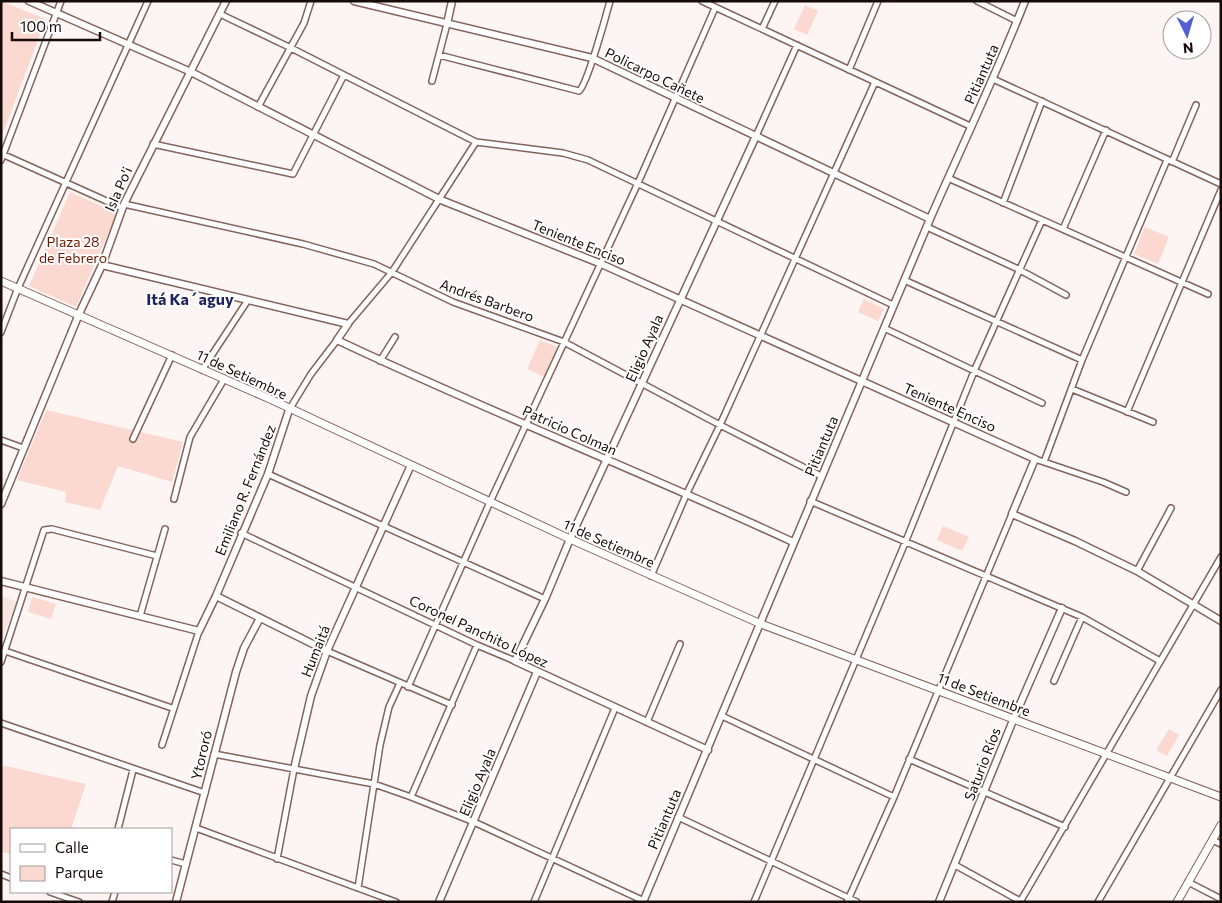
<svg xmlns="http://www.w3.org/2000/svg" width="1222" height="903" font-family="Commissioner,sans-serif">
<rect width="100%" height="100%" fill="#fdf5f3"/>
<path fill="#f9e6e1" d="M1 595 17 602 4 634 1 633Z"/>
<path fill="#fbd9d0" d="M1 1 46 19 1 138Z
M805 5 818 11 807 35 794 29Z
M70 192 117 213 76 307 29 286Z
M1145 227 1169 237 1158 264 1134 254Z
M864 299 884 309 878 321 858 312Z
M540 340 557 347 544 377 527 369Z
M46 410 183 442 172 482 118 466 100 510 65 502 66 492 17 480Z
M943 526 969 537 962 551 937 540Z
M32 597 56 604 51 619 28 612Z
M1169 729 1179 735 1167 756 1156 750Z
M1 765 86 784 71 829H11V854L1 852Z"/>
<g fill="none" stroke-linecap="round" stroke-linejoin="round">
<g stroke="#83635b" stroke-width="8">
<path id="minor" d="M702 1 970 126
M977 1 1017 21
M220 14 291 48 476 142 563 153 588 160 893 305
M762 29 775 1
M439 55 579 91C587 85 606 16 610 1
M849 70 878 1
M993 79 1221 184
M432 81 447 24
M258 107 304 23 311 1
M756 136 797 45
M153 144 293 174 344 75
M2 154 122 208
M1 160 61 1
M1172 162 1196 105
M948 178 1208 294
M1003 203 1042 101
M124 204 303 244 374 264 453 302 564 342 720 425 821 476
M927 227 1018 269 1066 295
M1063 229 1106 130
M904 280 1082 360
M348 324 392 272 476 142
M884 328 1042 403
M1 332 18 288 148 1
M380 361 395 337
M202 370 248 300
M1072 389 1153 422
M289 410 311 374 337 340
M1127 412 1221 190
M133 439 172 355
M1 440 23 448
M1035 459 1103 482 1126 492
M1044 462 1082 360 1167 160
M268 474 545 599
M174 499 190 437 223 381
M810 501 1082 617 1160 661
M241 533 477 645 515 661
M1137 571 1171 508
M651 576 687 493 720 425 875 82
M140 616 165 529
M5 651 172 708
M327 651 452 705
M1 662 44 530 52 529 157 556
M1054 681 1082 617
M408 687 490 502 638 183 715 8
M722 716 894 797
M647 722 680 644
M1 723 205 793
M162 745 199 631
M214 754 374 784 411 797 474 822 644 901
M909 759 1065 827
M411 797 477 645
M678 817 857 902
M196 828 396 902
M118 829 133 770
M1212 840 1221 844
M277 859 294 769
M171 860 186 864
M955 865 1022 902
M1 874 11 878
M1188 882 1221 899
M358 888 380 745 389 707 400 683
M50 892 79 902
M112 902 115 892
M534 902 615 708
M754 902 905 543 975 369 1042 220
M847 902 894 797 1012 514
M1020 902 1221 557
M1098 902 1221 690"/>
</g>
<g stroke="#83635b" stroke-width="9">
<path id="tertiary" d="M29 1 191 72 441 200 599 263 1035 459 1012 514 1075 541 1137 571 1221 621
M354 1 592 58 930 219
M447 24 452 1
M102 265 348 324 337 340C487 411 642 472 793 542
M1 504 79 314 102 265 124 204 226 1
M1 581 199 631 216 596 268 474 289 410
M216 596 327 651
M708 750 515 661 545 599 570 539 756 136
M294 769 311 696 327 651 411 465
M176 902 236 672 244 648 260 618
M439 902 537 672
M643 902 930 219C962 146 996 75 1025 1
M939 902 1014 718 1062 608"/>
</g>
<g stroke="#83635b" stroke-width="9">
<path id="secondary" d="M1 281 270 399 570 539 761 624 1221 797
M1177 902 1221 825"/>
</g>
<use href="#minor" stroke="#fff" stroke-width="5"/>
<use href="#tertiary" stroke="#fff" stroke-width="6"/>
<use href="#secondary" stroke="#fff" stroke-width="7"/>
</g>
<g text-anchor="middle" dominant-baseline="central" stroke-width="4" stroke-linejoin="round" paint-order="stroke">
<g font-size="14" fill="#170b08" stroke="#fff">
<text transform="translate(981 74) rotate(-66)">Pitiantuta</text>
<text transform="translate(655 75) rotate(26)">Policarpo Cañete</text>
<text transform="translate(118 189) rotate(-66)">Isla Po'i</text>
<text transform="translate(579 242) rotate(22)">Teniente Enciso</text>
<text transform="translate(487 300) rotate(20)">Andrés Barbero</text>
<text transform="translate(644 348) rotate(-66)">Eligio Ayala</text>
<text transform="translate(242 374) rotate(25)">11 de Setiembre</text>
<text transform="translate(950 407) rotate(24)">Teniente Enciso</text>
<text transform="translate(570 430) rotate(24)">Patricio Colman</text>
<text transform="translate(821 446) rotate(-67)">Pitiantuta</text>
<text transform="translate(245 490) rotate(-68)">Emiliano R. Fernández</text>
<text transform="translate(609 543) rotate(24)">11 de Setiembre</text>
<text transform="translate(479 631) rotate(25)">Coronel Panchito López</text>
<text transform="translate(315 651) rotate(-68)">Humaitá</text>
<text transform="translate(984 694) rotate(21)">11 de Setiembre</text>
<text transform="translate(201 755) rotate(-77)">Ytororó</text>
<text transform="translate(982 764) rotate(-69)">Saturio Ríos</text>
<text transform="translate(477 782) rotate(-67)">Eligio Ayala</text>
<text transform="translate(664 819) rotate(-67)">Pitiantuta</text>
</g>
<g font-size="14" fill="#6e1600" stroke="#fff">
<text x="73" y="241">Plaza 28<tspan x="73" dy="16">de Febrero</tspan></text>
</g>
<g font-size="16" font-weight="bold" fill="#1e235c" stroke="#fff">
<text x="190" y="298">Itá Ka´aguy</text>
</g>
</g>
<rect width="1222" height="903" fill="none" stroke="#170b08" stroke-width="5"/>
<rect x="10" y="828" width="162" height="65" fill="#ffffff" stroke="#a29d9c"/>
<rect x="20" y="844" width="25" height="8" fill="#ffffff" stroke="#a29d9c"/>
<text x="55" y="853" font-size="15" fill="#170b08">Calle</text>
<rect x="20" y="866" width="25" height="15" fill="#fbd9d0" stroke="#a29d9c"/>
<text x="55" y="878" font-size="15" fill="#170b08">Parque</text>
<g transform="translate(1187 35) rotate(175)"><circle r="24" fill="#ffffff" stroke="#a29d9c"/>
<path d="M0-4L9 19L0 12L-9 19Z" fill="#545fd6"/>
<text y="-8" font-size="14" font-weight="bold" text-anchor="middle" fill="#170b08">N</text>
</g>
<path d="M12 32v8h88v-8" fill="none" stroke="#170b08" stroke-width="2.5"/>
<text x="20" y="32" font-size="15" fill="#170b08" stroke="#ffffff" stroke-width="4" paint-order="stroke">100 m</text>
</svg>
